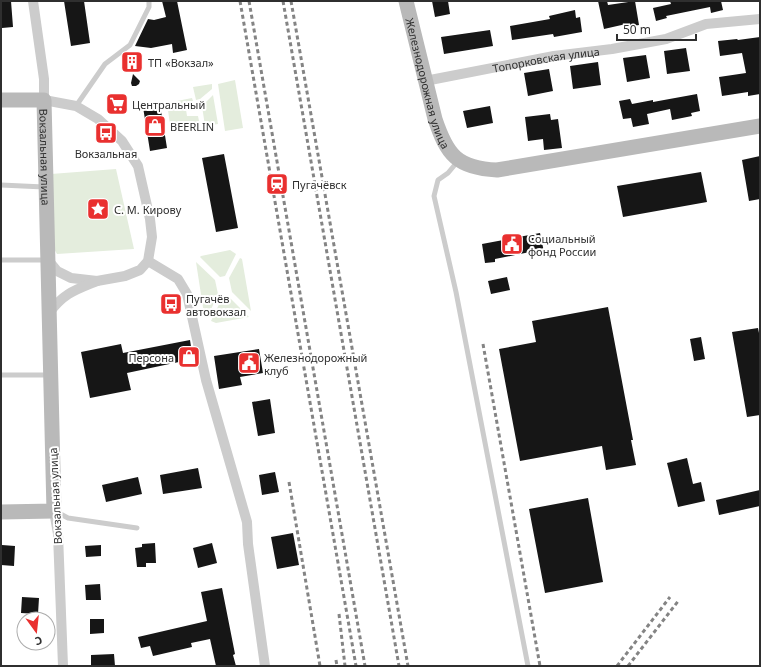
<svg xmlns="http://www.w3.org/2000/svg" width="761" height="667" font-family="'Noto Sans',sans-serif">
<rect width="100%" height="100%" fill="#fff"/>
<path fill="#e4eddd" d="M235 80 243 128 225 131 218 84Z
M212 84V89L200 99 196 100 193 87Z
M213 95 218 124 205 126 202 106Z
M192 98 193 101 185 103 187 116H198L200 126 171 132 167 103Z
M116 169 134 249 57 254 53 247 51 174Z
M230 250 236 254 225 276 220 277 200 257 201 256Z
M240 258 242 259 251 311 232 292 229 278Z
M196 262 215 280 218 294 207 318 204 314Z
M223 296H228L249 317 216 323 211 321Z"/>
<path fill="#161616" d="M1 1H11L13 27 2 28Z
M64 1H84L90 43 71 46Z
M162 1H177L187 50 173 53 172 44 151 48 135 46 148 19 154 20 166 17Z
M432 1H448L450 14 435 17Z
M598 1H607L608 5 635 1 639 25 627 27 626 24 604 29Z
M670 1H721L723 10 711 13 710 7 666 16 667 18 656 21 653 8 671 4Z
M575 10 576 18 580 17 582 32 554 37 553 34 512 40 510 26 550 19 549 16Z
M490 30 493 46 444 54 441 37Z
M760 37V94L748 96V92L722 96 719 77 746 73 742 53 720 56 718 41 737 39 738 40Z
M686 48 690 71 667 74 664 51Z
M646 55 650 78 627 82 623 58Z
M127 57H135L136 66 128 67Z
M598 62 601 85 573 89 570 66Z
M549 69 553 91 528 96 524 73Z
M133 74 140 81 139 84 136 86H132L131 83Z
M697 94 700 111 691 113 692 116 672 120 670 109 647 114 649 124 633 127 631 118 623 119 619 101 630 99 632 104 653 100V102Z
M112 96H122V109L119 112H113Z
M160 104 167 148 150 151 143 107Z
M490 106 493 123 467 128 463 111Z
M550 114 551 120 558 119 562 148 544 150 543 139 528 141 525 117Z
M224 154 238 228 216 232 202 158Z
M760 156V199L749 201 742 160Z
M701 172 707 202 623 217 617 186Z
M540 233 544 252 535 254V251L495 259V262L485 263 482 244Z
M507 277 510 290 491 294 488 281Z
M178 298 180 308 164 311 162 301Z
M608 307 633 440H631L636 465 606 470 602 446 520 461 499 349 536 342 532 321Z
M758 328 760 338V415L747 417 732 332Z
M701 337 705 359 694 361 690 339Z
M190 340 193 359 127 373 131 390 90 398 81 352 121 344 123 353Z
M259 349 263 373 240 377 242 385 219 389 214 356Z
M270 399 275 433 258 436 252 402Z
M687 458 693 484 701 482 705 501 678 507 667 463Z
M198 468 202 488 163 494 160 475Z
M275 472 279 492 262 495 259 475Z
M138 477 142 494 106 502 102 485Z
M760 490V506L719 515 716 500Z
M588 498 603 582 545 593 529 509Z
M293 533 299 565 277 569 271 537Z
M155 543 156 563H146V567H137L135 548 142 547V544Z
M212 543 217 563 198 568 193 548Z
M2 545 15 546 14 566 1 565Z
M101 545V556L86 557 85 546Z
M100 584 101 600H86L85 585Z
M222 588 235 654 233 655 236 666H216L210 639 191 643 192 647 153 656 150 646 141 648 138 637 207 621 201 592Z
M22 597 39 598 38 614 21 613Z
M90 619H104V633L90 634Z
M114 654 115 666H91V655Z"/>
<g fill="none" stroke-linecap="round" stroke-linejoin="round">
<path stroke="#ccc" stroke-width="5" d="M76 106 105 64 130 45 149 7V1
M458 161 448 173 438 180 434 196 456 292 528 666
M1 185 44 187
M1 260H46
M1 375H50
M55 511 68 518 137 528"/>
<g stroke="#ccc" stroke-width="10">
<path d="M33 1 44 79V100L76 106 98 119 122 141 138 166 150 219 152 237 148 261 140 270 125 276 97 281 71 278 57 271 48 260"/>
<path id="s1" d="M425 81 554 56 612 49 666 39 706 24 760 19"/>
<path d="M148 261 178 279 187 294 206 380 247 522 248 544 265 666"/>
<path d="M49 313C64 293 75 290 97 281"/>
<path d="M54 511 58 534 63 666"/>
</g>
<g stroke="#b9b9b9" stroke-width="15">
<path id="s2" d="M406 1 435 119C447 155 457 168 497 170L760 126"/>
<path id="s3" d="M1 100H44L54 511 1 512"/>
</g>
<path stroke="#848484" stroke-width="3" stroke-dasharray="4 3" stroke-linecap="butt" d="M240 1 356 666
M249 1 365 666
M283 1 399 666
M291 1 408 666
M483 344 540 666
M289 482 320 666
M339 614 345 666
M336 660 337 666
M617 666 670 597
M628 666 679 600"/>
</g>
<defs>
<g id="building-square" transform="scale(1.15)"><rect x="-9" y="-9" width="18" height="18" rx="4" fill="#e9302f" stroke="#fff"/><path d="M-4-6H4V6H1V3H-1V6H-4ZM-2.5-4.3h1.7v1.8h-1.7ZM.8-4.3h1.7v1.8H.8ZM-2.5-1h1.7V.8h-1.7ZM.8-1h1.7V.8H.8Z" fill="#fff"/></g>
<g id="supermarket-square" transform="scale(1.15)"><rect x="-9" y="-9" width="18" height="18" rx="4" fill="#e9302f" stroke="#fff"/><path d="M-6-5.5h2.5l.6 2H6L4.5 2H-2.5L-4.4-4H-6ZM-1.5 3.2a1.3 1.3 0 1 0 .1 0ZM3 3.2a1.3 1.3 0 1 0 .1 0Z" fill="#fff"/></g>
<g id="shop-square" transform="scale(1.15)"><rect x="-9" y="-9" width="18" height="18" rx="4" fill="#e9302f" stroke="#fff"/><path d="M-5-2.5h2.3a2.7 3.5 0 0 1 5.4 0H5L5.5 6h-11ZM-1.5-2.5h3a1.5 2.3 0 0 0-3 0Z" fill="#fff"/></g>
<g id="bus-square" transform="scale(1.15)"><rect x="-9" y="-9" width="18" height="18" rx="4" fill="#e9302f" stroke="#fff"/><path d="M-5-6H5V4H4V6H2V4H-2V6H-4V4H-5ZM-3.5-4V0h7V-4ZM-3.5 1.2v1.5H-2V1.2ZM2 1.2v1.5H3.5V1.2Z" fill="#fff"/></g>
<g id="station-square" transform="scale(1.15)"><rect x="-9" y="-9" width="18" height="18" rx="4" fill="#e9302f" stroke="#fff"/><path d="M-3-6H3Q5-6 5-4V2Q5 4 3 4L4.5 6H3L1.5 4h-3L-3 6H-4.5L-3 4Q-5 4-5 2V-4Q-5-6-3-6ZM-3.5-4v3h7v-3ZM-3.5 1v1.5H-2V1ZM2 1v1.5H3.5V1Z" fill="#fff"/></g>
<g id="sight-square" transform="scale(1.15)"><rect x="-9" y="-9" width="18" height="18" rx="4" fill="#e9302f" stroke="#fff"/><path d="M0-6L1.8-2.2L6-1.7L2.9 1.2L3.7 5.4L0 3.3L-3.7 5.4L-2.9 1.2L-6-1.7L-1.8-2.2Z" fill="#fff"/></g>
<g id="civic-square" transform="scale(1.15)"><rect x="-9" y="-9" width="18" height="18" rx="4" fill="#e9302f" stroke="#fff"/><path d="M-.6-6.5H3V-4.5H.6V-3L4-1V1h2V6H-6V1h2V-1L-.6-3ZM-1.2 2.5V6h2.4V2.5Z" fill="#fff"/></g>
</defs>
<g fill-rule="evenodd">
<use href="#building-square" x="132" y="62"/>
<use href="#supermarket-square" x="117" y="104"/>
<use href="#shop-square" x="155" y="126"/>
<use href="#bus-square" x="106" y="133"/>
<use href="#station-square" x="277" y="184"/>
<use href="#sight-square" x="98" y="209"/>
<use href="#civic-square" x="512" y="244"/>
<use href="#bus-square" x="171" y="304"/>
<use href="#shop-square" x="189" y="357"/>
<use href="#civic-square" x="249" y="363"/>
</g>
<g text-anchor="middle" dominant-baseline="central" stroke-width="4" stroke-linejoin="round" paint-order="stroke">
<g font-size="11" fill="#2f2f2f" stroke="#fff">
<text stroke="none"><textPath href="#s1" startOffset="123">Топорковская улица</textPath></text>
<text stroke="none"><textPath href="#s2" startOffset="85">Железнодорожная улица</textPath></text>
<text stroke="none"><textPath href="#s3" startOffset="100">Вокзальная улица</textPath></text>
<text transform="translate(55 496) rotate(-93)">Вокзальная улица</text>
</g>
<g font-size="11" fill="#2f2f2f" stroke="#fff" text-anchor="start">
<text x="148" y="62">ТП «Вокзал»</text>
<text x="132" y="104">Центральный</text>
<text x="170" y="126">BEERLIN</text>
<text x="106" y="153" text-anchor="middle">Вокзальная</text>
<text x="292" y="184">Пугачёвск</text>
<text x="114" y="209">С. М. Кирову</text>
<text x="528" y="238">Социальный<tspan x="528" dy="13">фонд России</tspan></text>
<text x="186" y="298">Пугачёв<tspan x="186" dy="13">автовокзал</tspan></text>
<text x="174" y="357" text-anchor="end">Персона</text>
<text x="264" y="357">Железнодорожный<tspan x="264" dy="13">клуб</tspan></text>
</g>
</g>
<rect width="761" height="667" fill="none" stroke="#2f2f2f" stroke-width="4"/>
<g transform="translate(36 631) rotate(165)"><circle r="19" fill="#ffffff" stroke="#acacac"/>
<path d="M0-3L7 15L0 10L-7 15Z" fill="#e9302f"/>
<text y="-6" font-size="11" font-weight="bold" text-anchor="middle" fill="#2f2f2f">С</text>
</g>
<path d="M617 34v6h79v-6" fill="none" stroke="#2f2f2f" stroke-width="2"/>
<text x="623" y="34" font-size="12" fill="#2f2f2f" stroke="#ffffff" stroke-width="3" paint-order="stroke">50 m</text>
</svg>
